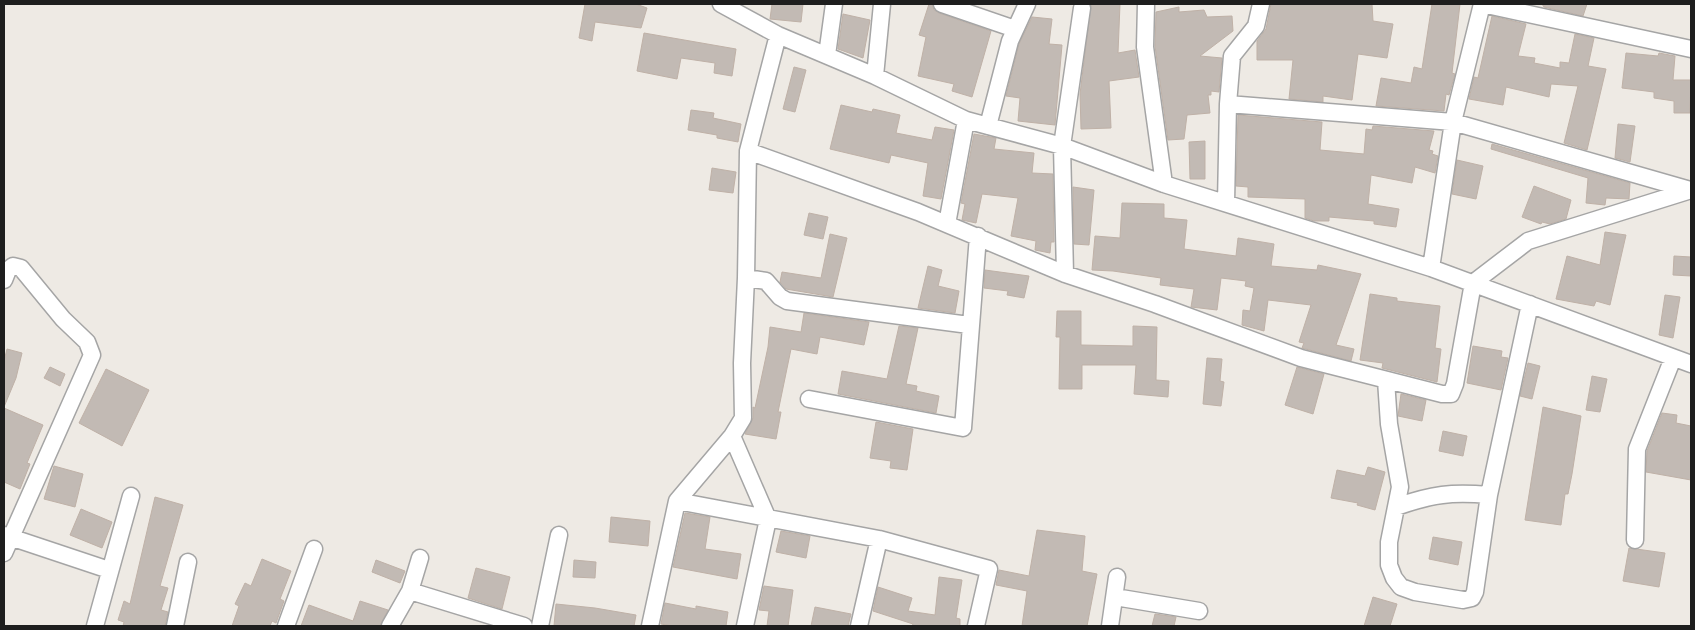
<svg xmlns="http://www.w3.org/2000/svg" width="1695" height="630" font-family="'Asap Condensed',sans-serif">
<rect width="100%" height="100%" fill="#eeeae4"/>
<path fill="#c2bab4" stroke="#bfb1a7" d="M585 4H636L647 8 641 28 595 22 592 41 579 38Z
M772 4H803L801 22 770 19Z
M929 4H932L934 10 939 13 991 31 972 97 952 91 954 84 918 76 926 37 919 35Z
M1091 4H1120L1118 53 1135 50 1139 77 1109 81 1111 128 1081 129 1080 94Z
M1271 4H1372L1373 21 1393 24 1387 58 1358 54 1352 100 1323 96V102L1289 99 1293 60H1257V41L1266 29Z
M1432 4H1460L1452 73 1455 74 1449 95 1446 94 1444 111 1376 106 1381 78 1411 83 1414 67 1422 69Z
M1542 4H1587L1583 16 1544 7Z
M1179 7V12L1204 10 1207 17 1232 16 1233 31 1200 56 1222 58 1219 92 1211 91V95H1208L1210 113 1187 115 1184 139 1168 140 1155 46 1156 12Z
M843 14 870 20 863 58 838 49Z
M1492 16 1526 24 1518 56 1535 58 1534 63 1560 68V62L1569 63 1575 34 1594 38 1588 66 1606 69 1587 150 1564 143 1578 86 1551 84 1549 97 1506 87 1503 105 1469 99 1474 77 1478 78Z
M1032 17 1052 19 1049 44 1062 45 1055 125 1018 121 1020 98 1006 96 1019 44Z
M644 33 736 49 732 76 714 73 715 63 681 58 677 79 637 71Z
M1626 53 1658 56 1659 53 1675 56 1673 80H1691L1690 113H1674V101L1654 98V92L1622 88Z
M794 67 806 70 795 112 783 109Z
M841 105 872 112 873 109 900 115 896 133 932 140 935 127 954 130 941 199 923 196 928 163 891 155 889 163 830 149Z
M691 110 714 113 713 118 741 124 738 142 717 138V135L688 130Z
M1238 115 1322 122 1320 150 1364 154 1366 129 1372 130 1373 126 1434 131 1429 150 1433 151 1432 154 1438 156 1435 173 1415 167 1412 183 1371 175 1368 204 1399 209 1396 227 1374 224V221L1329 217V221H1314L1305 218V199L1248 197V187L1236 186Z
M1618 124 1635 126 1630 162 1615 158Z
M974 134 996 138 994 149 1034 153 1032 173 1053 174 1054 242H1051L1050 253 1035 250 1036 241 1011 236 1018 198 982 194 976 223 962 220 965 204 961 203Z
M1205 141V179H1190L1189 142Z
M1492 144 1630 183 1629 199 1606 198 1605 205 1586 203 1588 178 1491 149Z
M1457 160 1483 166 1476 199 1452 194Z
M712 168 736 172 733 193 709 190Z
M1534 186 1571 200 1566 219 1550 224 1542 222 1541 224 1522 217Z
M1073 187 1094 190 1089 245 1074 244Z
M1122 203 1164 204V218L1187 220 1184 249 1236 256 1238 238 1274 244 1271 266 1317 270 1318 265 1361 274 1336 345 1354 349 1351 361 1302 348 1304 343 1299 342 1311 305 1268 300 1264 331 1242 325 1243 310 1250 311 1254 288 1245 286 1246 281 1221 278 1217 310 1191 307 1194 289 1160 285 1161 278 1113 271 1092 270 1095 236 1120 238Z
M809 213 828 217 823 239 804 235Z
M1605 232 1626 235 1610 305 1596 301 1594 306 1556 299 1567 256 1600 265Z
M830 234 847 238 833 297 786 289 780 282 782 272 821 278Z
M1674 256 1691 257V276L1673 275Z
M928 266 942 270 938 286 959 291 955 313 918 308Z
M985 270 1029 276 1024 298 1007 295 1008 291 984 288Z
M1370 294 1397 298V301L1440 306 1435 348 1441 349 1437 382 1382 368 1383 363 1360 360Z
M1665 295 1680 297 1673 338 1659 335Z
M1057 311H1081V345L1133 346V326L1157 327 1156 380 1169 381 1168 397 1134 394 1136 365H1082V389H1059L1060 337H1056Z
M804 313 869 322 864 345 820 337 817 354 791 349 778 412H781L776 439 745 434 753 418V407L755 408 768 347 770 327 801 332Z
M899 326 918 328 906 384 917 386 916 391 939 396 936 413 838 394 842 371 887 379Z
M1473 346 1502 351 1501 357 1508 358 1501 390 1467 383Z
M7 349 22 353 16 378 4 407V361Z
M1207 358 1222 359 1220 381 1224 382 1221 406 1203 404Z
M1528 363 1540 366 1532 399 1520 396Z
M50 367 65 374 60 386 44 378Z
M1297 367 1324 374 1313 414 1285 405Z
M106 369 149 390 122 446 79 423Z
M1592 376 1607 379 1600 412 1586 410Z
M1401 394 1426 400 1422 421 1398 416Z
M1543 407 1581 416 1572 474 1568 494H1565L1561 525 1525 520Z
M4 408 43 425 27 463 30 464 20 489 4 482Z
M1662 413 1677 415 1676 423 1691 426V480L1646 472 1647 451Z
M876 422 913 429 907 470 890 468 891 461 870 458Z
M1443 431 1467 436 1463 456 1439 451Z
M54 466 83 474 75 507 44 499Z
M1368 467 1385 472 1375 510 1357 505 1358 503 1331 498 1337 470 1365 476Z
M155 497 183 505 160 586 168 588 161 610 168 612 165 626H123L124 622 118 620 124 601 130 604Z
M81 509 112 522 102 548 70 535Z
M685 513 710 517 705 549 741 554 737 579 673 567Z
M611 517 650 521 648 546 609 542Z
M1037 530 1085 536 1082 571 1097 574 1087 626H1022L1027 591 996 585 999 570 1029 576Z
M781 531 810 536 806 558 776 552Z
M1433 537 1462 542 1458 565 1429 559Z
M1629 548 1665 553 1659 587 1623 581Z
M262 559 291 571 280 599 284 601 276 623 272 621 270 626H232L239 606 235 604 245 583 251 586Z
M376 560 405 571 400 583 372 572Z
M574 560 596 562 595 578 573 577Z
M476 568 510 577 502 609 468 598Z
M939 577 962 580 956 618 960 619V626H912L913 624 873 611 878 587 912 598 908 611 935 615Z
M764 586 793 590 788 626H767L769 611 759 610Z
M1373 597 1397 604 1390 626H1364Z
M360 601 388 610 380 626H301L309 605 353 621Z
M665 603 696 609V606L728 612 726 626H672L661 624Z
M556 604 595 608 636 615 634 626H554Z
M815 607 851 614 848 626H811Z
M1155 614 1176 617 1174 626H1152Z"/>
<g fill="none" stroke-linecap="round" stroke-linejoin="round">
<g stroke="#a5a5a5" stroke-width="19">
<path id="minor" d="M721 4 778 35 875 76 966 120 1062 146 1164 184 1431 268 1691 364
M942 4 1015 29
M1146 4 1145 47 1164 184
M1261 4 1256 26 1232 56 1228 104 1453 122 1690 190
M1482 4 1691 49
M827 55 834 4
M875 76 882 4
M988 126 1010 41 1027 4
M748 151 918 212 1065 274 1155 304 1301 358 1442 394H1451L1455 384 1473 283 1528 241 1691 190
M1226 203 1228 104
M947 224 966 120
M1431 268 1453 122 1482 4
M1065 274 1062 146 1082 8
M746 278 766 281 780 297 787 301 969 325
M4 280 8 270 13 266 21 268 63 319 87 342 92 355 4 553
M1386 380 1389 424 1400 487 1389 542V565L1394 578 1401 587 1415 592 1463 600 1472 598 1475 592 1489 495 1530 304
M809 399 963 428 978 236
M732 436 768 519 745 626
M677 501 879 539 989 569 976 626
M1396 507C1433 494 1451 492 1489 495
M4 535 109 570
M1635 540 1637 449 1673 358
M410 591 524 626
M1115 597 1199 611
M95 626 131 496
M175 626 188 562
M286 626 314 549
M390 626 410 591 420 558
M540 626 559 535
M650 626 677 501 732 436 743 418 742 363 746 278 748 151 778 35
M859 626 879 539
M1110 626 1117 577"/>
</g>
<use href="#minor" stroke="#fff" stroke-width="16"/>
</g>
<rect width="1695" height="630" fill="none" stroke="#1e1e1e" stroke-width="10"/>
</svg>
